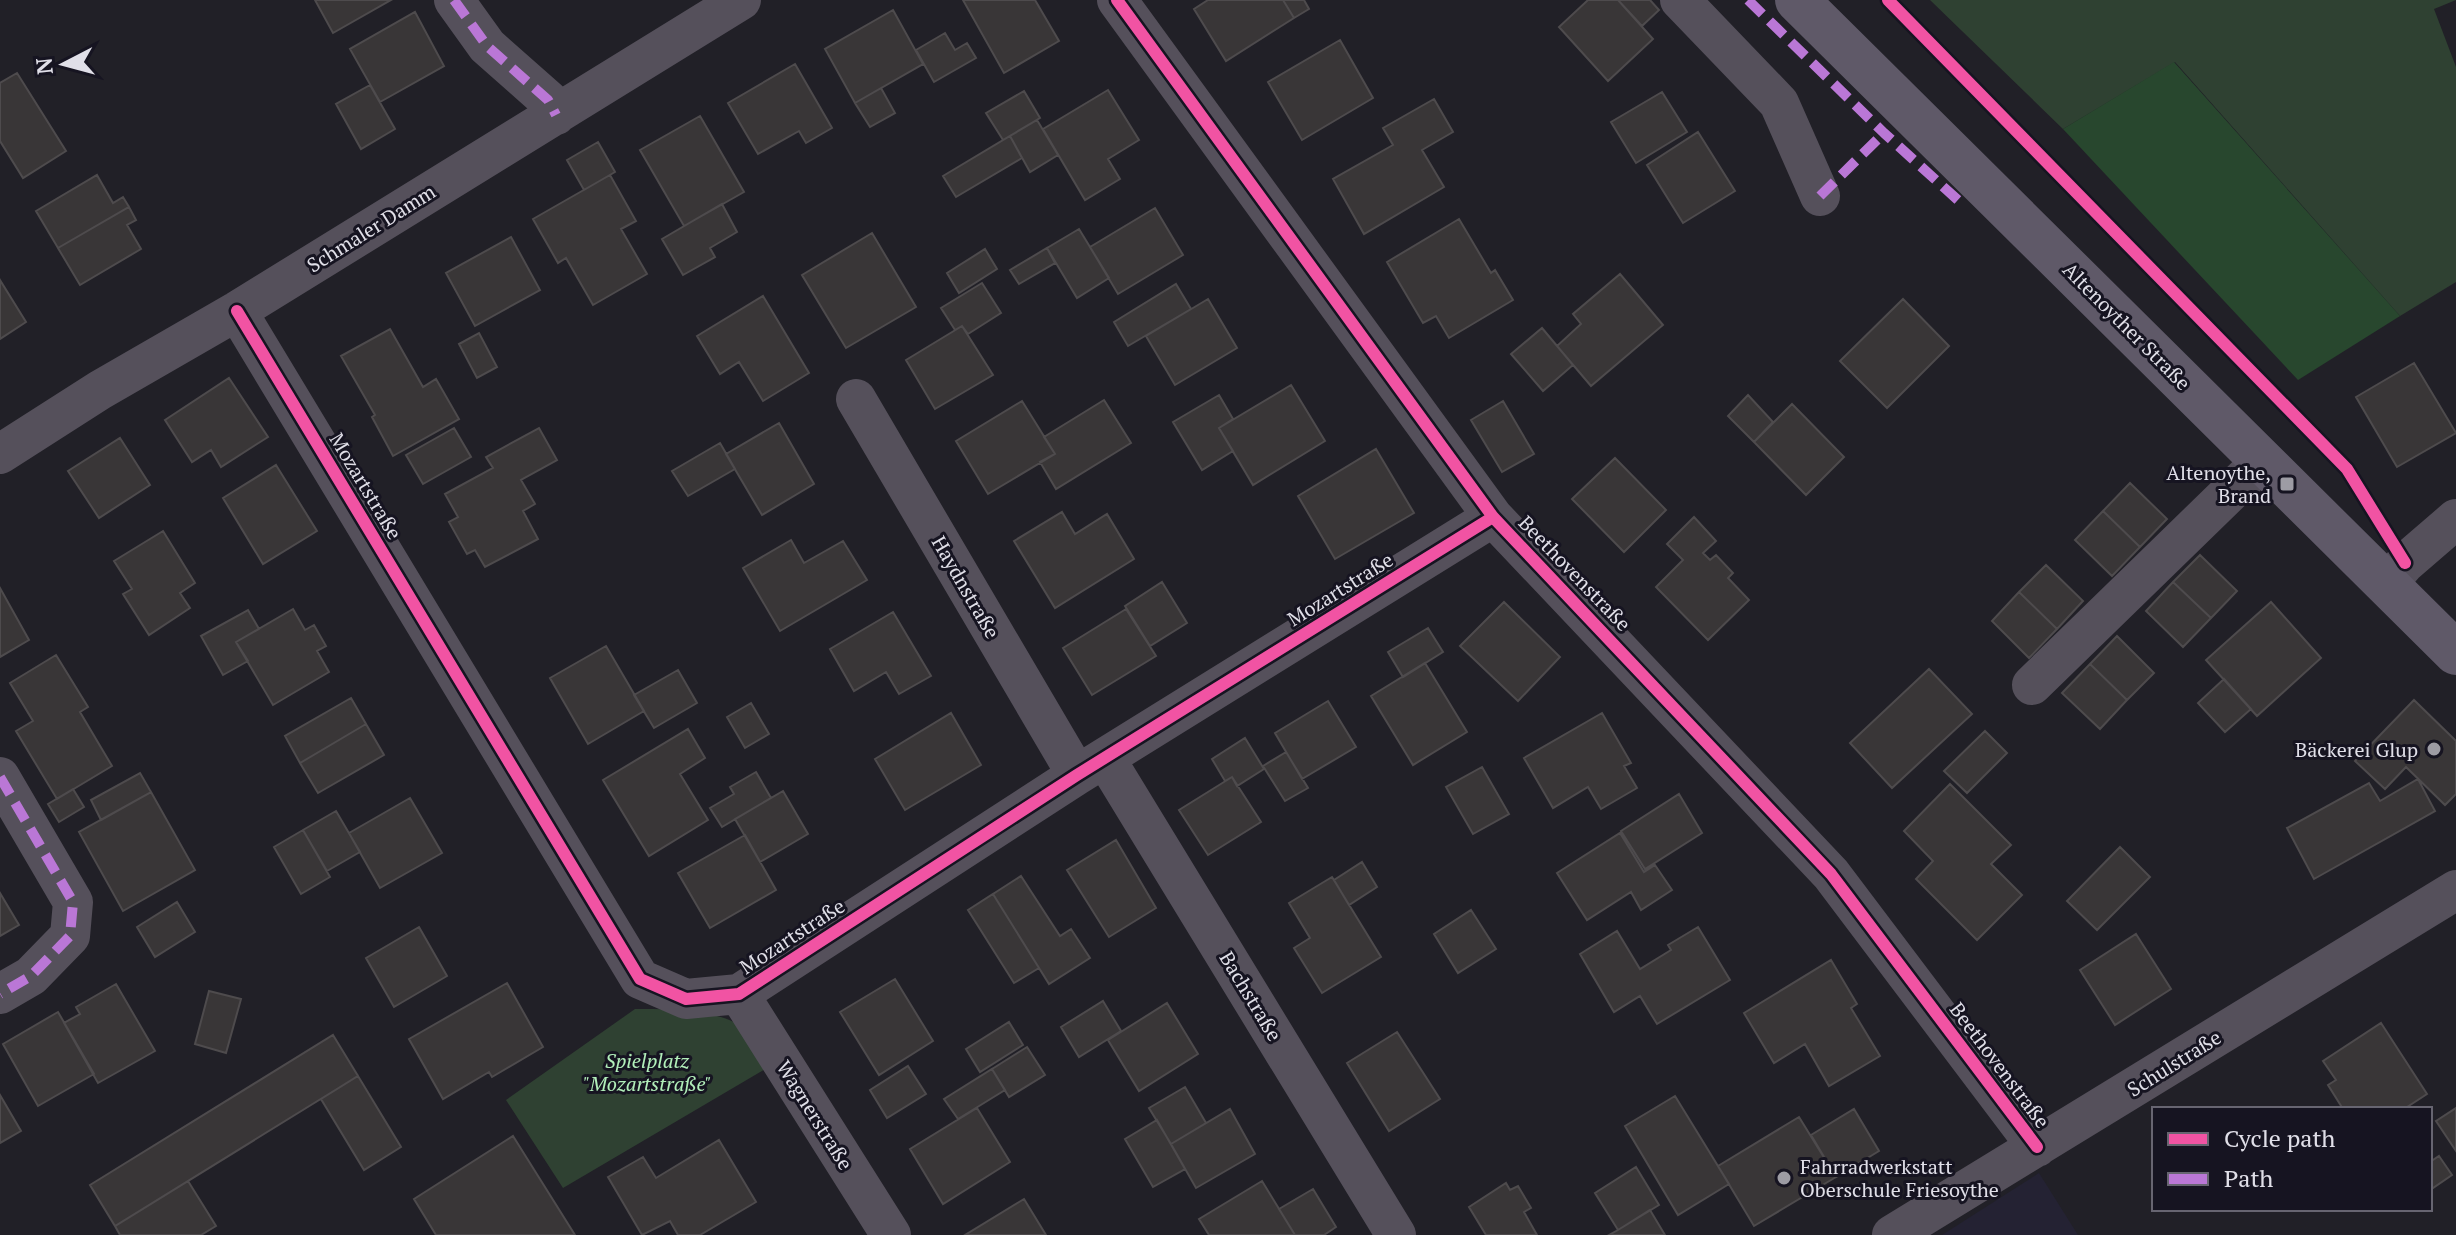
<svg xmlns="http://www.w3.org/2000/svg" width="2456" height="1235" font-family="'PT Serif',serif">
<rect width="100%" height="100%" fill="#212027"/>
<path fill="#242233" d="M2039 1173 2078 1235H1942Z"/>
<path fill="#2f4132" d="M1930 0H2456L2434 9 2456 67V282L2400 316 2175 62 2063 129Z
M635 1009C665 1009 722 1008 745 1030 754 1038 761 1057 767 1068L563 1188 506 1100Z"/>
<path fill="#28472e" d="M2174 62 2400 316 2298 380 2063 129Z"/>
<path fill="#393637" stroke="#4e4b4d" stroke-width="2" d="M315 0H391L333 33Z
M963 0H1035L1059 41 1004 73Z
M1208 0H1283L1294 18 1226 61 1194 9Z
M1283 0H1304L1309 9 1294 18Z
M1588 0H1618L1653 39 1608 81 1559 27Z
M1618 0H1650L1659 10 1642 26Z
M893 10 923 64 855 103 825 49Z
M415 12 444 66 380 102 350 49Z
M945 33 955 50 967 43 976 58 934 82 916 50Z
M1340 40 1373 98 1302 140 1268 82Z
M795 64 832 128 806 143 799 131 758 154 728 103Z
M17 73 66 151 23 178 0 141V83Z
M370 85 395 129 361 149 336 104Z
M881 88 895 113 870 127 855 103Z
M1108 90 1139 140 1108 159 1120 179 1085 200 1043 129Z
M1024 91 1040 118 1003 140 986 113Z
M1662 92 1687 132 1636 163 1611 122Z
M1434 99 1453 132 1422 150 1444 187 1364 234 1333 179 1393 145 1383 128Z
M700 116 744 192 684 226 640 150Z
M1037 120 1058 155 1030 172 1010 136Z
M1698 132 1735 191 1683 223 1647 165Z
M1010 136 1022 158 956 197 943 176Z
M598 142 615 172 584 190 567 160Z
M97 175 113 203 123 197 129 207 58 248 36 211Z
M610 175 636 221 621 229 647 274 593 305 566 258 558 263 533 219Z
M722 204 737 232 710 248 715 257 683 275 662 239Z
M129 207 136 220 127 225 141 249 80 285 58 248Z
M1155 208 1183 255 1118 294 1090 247Z
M1459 219 1491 273 1495 270 1513 300 1449 338 1436 316 1423 323 1387 262Z
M1079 229 1109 278 1077 298 1047 248Z
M872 233 916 307 846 348 802 275Z
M511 237 540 290 475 326 446 273Z
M1047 248 1055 263 1019 284 1010 270Z
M985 249 997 269 959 293 947 273Z
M1620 274 1663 325 1591 386 1557 346 1581 324 1573 314Z
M0 280 26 322 0 339Z
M982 283 1001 313 968 334 962 326 955 330 941 308Z
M1176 284 1191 309 1128 346 1114 322Z
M763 296 809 373 763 401 739 362 720 374 697 336Z
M1208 299 1237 348 1175 385 1146 336Z
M1903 299 1949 346 1887 408 1840 361Z
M962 326 993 375 935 409 906 360Z
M1542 328 1573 365 1543 391 1511 354Z
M390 329 423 387 436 379 459 419 393 456 372 417 375 415 341 356Z
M479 333 497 367 477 378 459 344Z
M2414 363 2456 433 2397 467 2356 397Z
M229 378 268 437 221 467 211 450 192 462 165 420Z
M1291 385 1325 441 1253 485 1219 428Z
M1219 395 1233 419 1219 428 1233 451 1202 470 1173 422Z
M1748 395 1773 422 1754 442 1728 416Z
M1104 400 1131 443 1056 489 1040 462 1055 454 1044 437Z
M1022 401 1055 454 988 494 956 441Z
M1503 401 1534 454 1502 472 1471 420Z
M1792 404 1844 457 1806 495 1754 442Z
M779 423 814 484 762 515 726 454Z
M454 428 471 457 423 484 406 455Z
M539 428 557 460 521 480 535 504 523 511 538 539 485 567 475 550 467 554 449 522 458 517 445 494 493 468 486 457Z
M120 438 150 485 99 518 68 471Z
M720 443 735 469 688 496 672 471Z
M1376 449 1414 513 1335 559 1298 496Z
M1615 458 1666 510 1624 552 1572 499Z
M276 465 317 531 263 564 223 498Z
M2130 483 2167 519 2140 547 2103 511Z
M2103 511 2140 547 2112 576 2075 540Z
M1062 512 1075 534 1107 514 1134 559 1055 608 1014 541Z
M1694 517 1716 541 1703 553 1710 560 1716 555 1733 573 1728 578 1749 600 1708 640 1656 587 1683 560 1667 544Z
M163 531 195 583 180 593 190 608 149 635 123 594 132 589 114 561Z
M791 540 804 563 843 541 867 580 780 631 743 568Z
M2200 555 2237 591 2211 618 2173 582Z
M2046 565 2083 601 2057 629 2019 592Z
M1162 582 1187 623 1150 646 1125 606Z
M2173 582 2211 618 2183 647 2146 611Z
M0 588 29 640 0 657Z
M2019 592 2057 629 2029 658 1992 621Z
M1504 602 1560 657 1518 701 1460 646Z
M2271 602 2321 658 2257 716 2206 660Z
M293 609 305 630 314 625 326 646 317 651 329 672 273 705 236 642Z
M1126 609 1156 656 1092 695 1063 648Z
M248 610 259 629 236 642 248 661 223 675 201 636Z
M893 612 931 676 899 694 886 672 854 691 830 649Z
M1428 628 1443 652 1403 677 1388 652Z
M2117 636 2154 673 2127 700 2090 664Z
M606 646 644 711 588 744 550 678Z
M56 655 88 707 80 712 112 766 57 799 16 731 33 721 10 683Z
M1425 663 1467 732 1413 765 1371 696Z
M2090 664 2127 700 2100 729 2062 693Z
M1929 669 1972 714 1892 788 1850 743Z
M678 670 697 703 654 728 634 695Z
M2224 679 2251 709 2225 732 2198 703Z
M351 698 366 724 300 763 285 736Z
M2414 700 2456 741V794L2445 805 2406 767 2385 789 2355 761Z
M1328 701 1356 747 1302 779 1275 733Z
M751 703 769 734 745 748 727 717Z
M951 713 981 765 905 810 875 759Z
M1602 713 1631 763 1624 766 1637 788 1601 809 1588 787 1553 808 1524 758Z
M366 724 384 755 318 793 300 763Z
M688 729 705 758 680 774 708 820 649 856 603 780Z
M1985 731 2007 753 1967 793 1944 771Z
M1245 738 1264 769 1237 786 1232 777 1225 781 1212 759Z
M1286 752 1308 788 1285 801 1263 766Z
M1482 767 1509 814 1473 834 1446 787Z
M756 772 771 798 722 827 710 808 734 794 730 787Z
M140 773 151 792 101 820 91 800Z
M1232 777 1261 822 1208 855 1179 810Z
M2418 779 2435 811 2314 879 2287 828 2369 783 2380 801Z
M1950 784 2011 845 1991 864 2022 895 1977 940 1916 879 1933 861 1904 831Z
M73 789 84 807 59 822 48 804Z
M783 791 808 834 760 862 735 819Z
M151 792 195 870 123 911 79 832Z
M1679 794 1702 833 1645 869 1621 831Z
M410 798 442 853 380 888 349 833Z
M336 811 360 852 327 871 303 830Z
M303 830 330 877 301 894 274 847Z
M1620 833 1644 872 1655 865 1672 890 1641 910 1631 892 1587 920 1557 873Z
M745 835 776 890 710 928 678 873Z
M1116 840 1156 908 1109 937 1067 870Z
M2120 847 2150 877 2097 930 2067 901Z
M1362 862 1377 887 1349 905 1334 880Z
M1021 876 1060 936 1071 929 1090 958 1049 984 993 894Z
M1332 877 1381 957 1322 993 1294 948 1310 938 1289 903Z
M0 893 19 925 0 936Z
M993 894 1039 968 1014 983 968 910Z
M177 902 195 932 155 957 137 927Z
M1471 910 1496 949 1458 973 1434 934Z
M419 927 447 976 394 1007 366 958Z
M1698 927 1730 980 1657 1024 1640 996 1614 1012 1580 954 1617 931 1640 969 1671 950 1668 945Z
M2136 934 2171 989 2115 1025 2080 970Z
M1831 960 1857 1004 1851 1008 1880 1056 1829 1086 1805 1044 1774 1063 1744 1013Z
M895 979 933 1041 879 1075 840 1012Z
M507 983 543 1047 492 1077 489 1072 443 1099 409 1039Z
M116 984 155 1051 98 1083 64 1023 80 1014 76 1007Z
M209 991 241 999 226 1053 195 1044Z
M1103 1001 1121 1031 1079 1057 1061 1027Z
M1167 1003 1198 1054 1139 1091 1108 1040Z
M58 1012 94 1074 38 1106 3 1044Z
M1009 1022 1023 1045 980 1072 966 1049Z
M2381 1023 2427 1094 2404 1109H2343L2328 1085 2336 1080 2323 1061Z
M1397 1032 1440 1099 1389 1131 1347 1063Z
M333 1035 358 1076 115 1226 90 1185Z
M1027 1047 1045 1075 1009 1097 992 1069Z
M908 1066 926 1094 887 1118 870 1090Z
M992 1069 1005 1090 958 1119 944 1099Z
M358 1076 401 1147 364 1170 321 1099Z
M1185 1087 1206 1123 1171 1144 1149 1108Z
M0 1095 21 1131 0 1143Z
M1675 1096 1729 1184 1678 1215 1625 1126Z
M977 1108 1010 1162 943 1204 910 1149Z
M2456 1108V1151L2436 1121Z
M1230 1109 1255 1154 1196 1188 1171 1144Z
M1854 1109 1879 1151 1836 1177 1811 1135Z
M1799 1117 1836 1177 1754 1226 1718 1166Z
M1157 1120 1185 1169 1153 1187 1125 1139Z
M513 1136 575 1235H436L414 1199Z
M719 1140 756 1202 700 1235H678L670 1221 642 1235 608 1177 643 1157 656 1178Z
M2439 1156 2452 1175 2430 1190V1162Z
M1636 1167 1659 1205 1618 1230 1595 1193Z
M188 1181 216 1226 201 1235H120L115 1226Z
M1262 1181 1295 1235H1209L1199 1219Z
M1506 1183 1510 1190 1518 1186 1531 1208 1524 1212 1537 1235H1486L1469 1207Z
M1313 1189 1336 1227 1324 1235H1295L1279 1209Z
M1024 1199 1046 1235H965Z
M1650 1210 1665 1235H1609L1618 1230Z"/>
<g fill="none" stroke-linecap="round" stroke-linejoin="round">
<path stroke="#55505b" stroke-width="40" d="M454 0 487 46 548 100 556 115
M1117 0 1493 517 1831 874 2037 1147
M1680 0 1779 103 1820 196
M237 311 640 979 686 999 739 994 1077 775 1493 517
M856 399 1077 775
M0 454 100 390 237 311 741 0
M2387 584 2405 563 2456 519
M2032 685 2263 460
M1105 758 1396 1235
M0 777 73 902 70 936 31 976 0 994
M739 994 891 1235
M1892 1235 2456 890"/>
<path stroke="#5f5968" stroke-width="44" d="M1797 0 2456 653"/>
<path stroke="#ba77d6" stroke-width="10" stroke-dasharray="20 10" stroke-linecap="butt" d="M454 0 487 46 548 100 556 115
M1748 0 1884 133 1960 202
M1820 196 1884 133
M0 777 73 902 70 936 31 976 0 994"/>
<g stroke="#161421" stroke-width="17">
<path id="cycleway" d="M1117 0 1493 517 1831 874 2037 1147
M1888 0 2347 469 2405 563
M237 311 640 979 686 999 739 994 1077 775 1493 517"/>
</g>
<use href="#cycleway" stroke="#f153a3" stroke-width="12"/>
</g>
<g fill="#9d9ca4" stroke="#161421" stroke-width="3">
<rect x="2279" y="476" width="16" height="16" rx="4"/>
<circle cx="2434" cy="749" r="8"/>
<circle cx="1784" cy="1178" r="8"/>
</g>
<g text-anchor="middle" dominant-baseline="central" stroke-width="6" stroke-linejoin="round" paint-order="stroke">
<g font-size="20" fill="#e0dfe8" stroke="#161421">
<text transform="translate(371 228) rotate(-32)">Schmaler Damm</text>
<text transform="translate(2127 326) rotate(45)">Altenoyther Straße</text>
<text transform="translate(366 486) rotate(59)">Mozartstraße</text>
<text transform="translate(1575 573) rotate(46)">Beethovenstraße</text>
<text transform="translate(966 587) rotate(60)">Haydnstraße</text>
<text transform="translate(1340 589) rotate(-32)">Mozartstraße</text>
<text transform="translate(792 936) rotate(-33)">Mozartstraße</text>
<text transform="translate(1251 996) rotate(59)">Bachstraße</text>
<text transform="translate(2174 1063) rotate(-32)">Schulstraße</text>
<text transform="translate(2000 1065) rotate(53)">Beethovenstraße</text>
<text transform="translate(815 1115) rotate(58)">Wagnerstraße</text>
</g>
<g font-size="20" fill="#e0dfe8" stroke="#161421" text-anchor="end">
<text x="2271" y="472">Altenoythe,<tspan x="2271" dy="23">Brand</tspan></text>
<text x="2418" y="749">Bäckerei Glup</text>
<text x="1800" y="1166" text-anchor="start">Fahrradwerkstatt<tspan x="1800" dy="23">Oberschule Friesoythe</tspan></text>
</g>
<g font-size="20" font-style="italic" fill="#b2efba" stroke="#161421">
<text x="647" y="1060">Spielplatz<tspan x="647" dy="23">"Mozartstraße"</tspan></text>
</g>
</g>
<rect x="2152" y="1107" width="280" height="104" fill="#161421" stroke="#676571" stroke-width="2"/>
<rect x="2168" y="1133" width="40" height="12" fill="#f153a3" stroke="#676571" stroke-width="2"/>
<text x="2224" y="1147" font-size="24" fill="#e0dfe8">Cycle path</text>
<rect x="2168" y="1173" width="40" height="12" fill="#ba77d6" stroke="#676571" stroke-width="2"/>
<text x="2224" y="1187" font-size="24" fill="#e0dfe8">Path</text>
<g transform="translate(64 64) rotate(264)" stroke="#161421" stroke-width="6" paint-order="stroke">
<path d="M0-6L14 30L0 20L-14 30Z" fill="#e0dfe8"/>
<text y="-12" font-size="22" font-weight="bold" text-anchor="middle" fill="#e0dfe8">N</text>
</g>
</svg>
